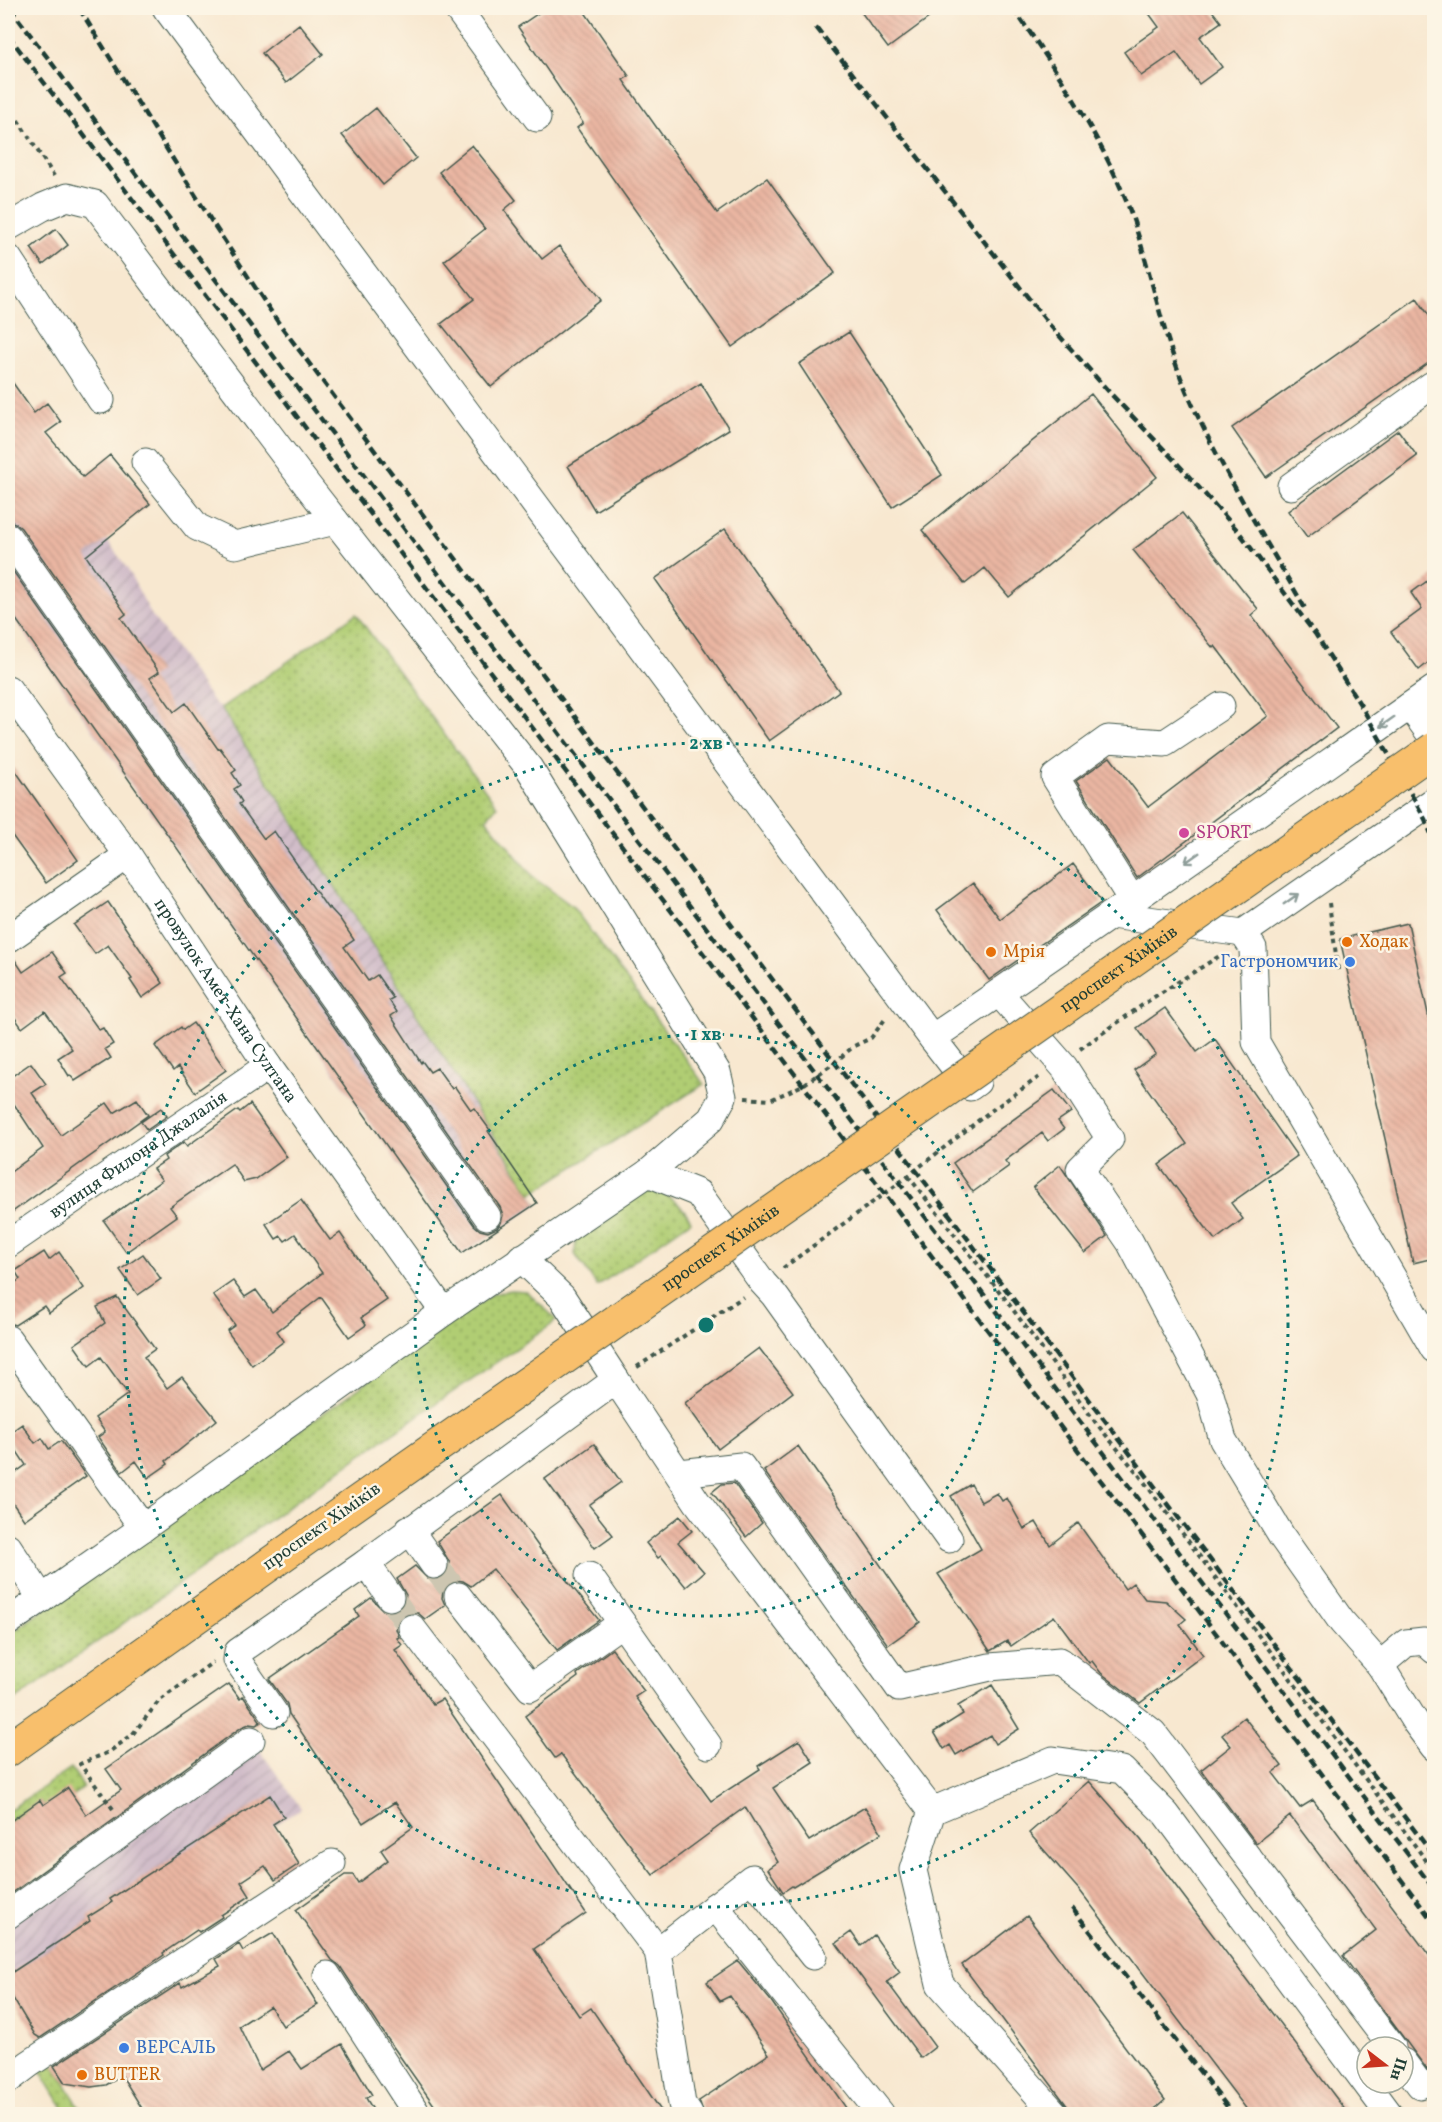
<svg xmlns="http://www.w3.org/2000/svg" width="1442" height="2122" font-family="Vollkorn,serif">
<defs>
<pattern id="industrial-furrows" width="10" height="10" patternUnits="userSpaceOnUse" patternTransform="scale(1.5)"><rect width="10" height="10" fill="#d1bdc9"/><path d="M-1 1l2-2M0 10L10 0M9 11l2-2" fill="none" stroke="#b3a3ad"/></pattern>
<pattern id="grass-dots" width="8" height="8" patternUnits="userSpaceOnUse" patternTransform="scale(1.5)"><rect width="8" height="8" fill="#b0cd73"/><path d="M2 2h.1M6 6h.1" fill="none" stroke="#8fa85f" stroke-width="1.8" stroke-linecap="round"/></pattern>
<pattern id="building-back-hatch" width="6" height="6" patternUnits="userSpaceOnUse" patternTransform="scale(1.5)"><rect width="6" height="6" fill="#eab6a2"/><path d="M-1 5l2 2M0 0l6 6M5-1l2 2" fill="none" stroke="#c89d8c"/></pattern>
</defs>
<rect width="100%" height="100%" fill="#fcf5e5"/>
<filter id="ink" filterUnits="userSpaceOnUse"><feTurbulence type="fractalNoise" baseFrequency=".0167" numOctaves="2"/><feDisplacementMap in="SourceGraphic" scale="12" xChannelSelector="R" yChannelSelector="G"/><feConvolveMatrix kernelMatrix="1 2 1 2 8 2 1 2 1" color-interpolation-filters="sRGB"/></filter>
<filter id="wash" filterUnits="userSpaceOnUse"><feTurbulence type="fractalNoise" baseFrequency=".008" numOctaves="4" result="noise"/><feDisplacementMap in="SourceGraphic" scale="24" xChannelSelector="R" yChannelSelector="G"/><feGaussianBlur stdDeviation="1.35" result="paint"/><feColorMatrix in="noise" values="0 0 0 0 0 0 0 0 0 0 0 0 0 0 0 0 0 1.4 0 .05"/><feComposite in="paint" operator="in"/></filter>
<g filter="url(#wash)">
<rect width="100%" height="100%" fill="#f8e8d0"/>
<path fill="url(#industrial-furrows)" d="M8 432 97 547 107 540 127 568 151 614 214 703 221 708 538 1204 462 1254 8 610Z
M256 1745 301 1808 8 2000V1926Z"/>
<path fill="url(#grass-dots)" stroke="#688554" stroke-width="1.5" d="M356 614 497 806 486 819 534 878 572 906 704 1084 531 1194 221 708Z
M649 1190C667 1191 683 1205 691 1221L597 1286 575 1254 576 1238 629 1199Z
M511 1290 526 1291 556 1319 551 1325 381 1441 8 1705V1635L493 1294Z
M71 1768 84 1787 73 1795 43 1805 40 1801 8 1823V1811Z
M51 2061 84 2114H67L39 2069Z"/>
<g id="blocks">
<path fill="url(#building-back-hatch)" d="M546 8H582L629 76 623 80 717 213 767 178 835 273 732 347 577 128 583 123 518 27Z
M858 8H942L888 48Z
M1145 8H1210L1221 22 1200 37 1222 67 1199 84 1176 52 1141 76 1124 52 1159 27Z
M299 24 323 54 286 83 262 53Z
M376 108 416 158 383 185 342 135Z
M472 145 516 200 504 210 542 259 559 246 601 300 491 387 441 324 474 299 444 261 485 229 439 172Z
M56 229 68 245 43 265 31 248Z
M1417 298 1434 323V359L1266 477 1232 428Z
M849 332 942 475 892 507 799 364Z
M8 376 34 413 47 403 61 422 46 433 83 477 110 455 150 504 86 556 126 614 121 618 159 672 150 678 174 712 186 703 218 749 220 748 236 770 232 773 240 785 234 789 242 802 239 804 264 839 274 831 328 909 329 907 340 919 354 940 344 947 368 981 377 975 393 998 389 1000 397 1012 391 1016 421 1063 422 1061 430 1072 437 1068 452 1089 455 1087 471 1110 474 1108 490 1130 488 1131 537 1203 462 1253 8 608V564L474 1225 480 1230 488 1232 497 1228 501 1223 503 1215 500 1207 21 528 15 523 8 521Z
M701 383 729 429 595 511 568 466Z
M1091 394 1157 477 1009 597 985 568 965 584 922 530Z
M1398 430 1417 456 1307 537 1288 511Z
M1182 513 1258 609 1251 615 1337 728 1137 878 1076 781 1110 757 1148 807 1268 716 1215 646 1213 648 1133 550Z
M725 529 839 691 769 741 655 579Z
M1434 576V658L1419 670 1391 632 1422 609 1411 593Z
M8 760 78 860 46 883 8 830Z
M1073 864 1102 902 989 980 937 910 973 883 1000 919Z
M108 902 163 983 142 998 130 980 132 979 108 945 95 954 74 925Z
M1408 923 1434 1041V1258L1413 1263 1340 939Z
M52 952 67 973 61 977 99 1030 103 1028 113 1044 105 1049 111 1058 75 1081 70 1075 69 1076 58 1058 72 1049 45 1011 22 1028 8 1008V954H11L23 972Z
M1165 1008 1197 1052 1215 1039 1297 1156 1231 1203 1243 1219 1215 1240 1159 1165 1187 1144 1134 1070 1156 1054 1137 1028Z
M193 1023 226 1070 195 1092 178 1067 173 1071 155 1046 181 1027 183 1030Z
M31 1063 46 1084 32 1093 61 1135 107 1103 114 1113 137 1099 148 1115 8 1215V1174L43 1148 8 1095V1079Z
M1054 1090 1071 1112 1058 1121 1064 1129 1048 1141 1042 1133 1005 1161 1009 1166 973 1192 953 1163Z
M250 1104 287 1157 256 1179 244 1182 232 1164 170 1207 177 1216 126 1252 104 1221 162 1180 153 1169 166 1160 164 1156 184 1142 187 1146 238 1110 240 1112Z
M161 1108 167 1116 147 1130 141 1122Z
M1060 1165 1107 1236 1085 1253 1033 1187Z
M301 1200 330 1240 340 1233 387 1300 361 1318 366 1325 349 1337 321 1297 277 1331 284 1341 252 1365 227 1331 235 1325 213 1295 233 1281 245 1297 256 1290 272 1312 322 1273 295 1234 285 1241 281 1236 276 1239 266 1224Z
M44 1252 49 1260 59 1252 84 1288 49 1313 44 1306 15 1325 8 1323V1288L20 1279 15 1271Z
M143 1254 161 1279 138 1295 120 1270Z
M117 1297 155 1349 144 1357 167 1388 182 1377 217 1420 166 1461 168 1464 148 1478 136 1461 122 1472 98 1437 105 1432 95 1418 128 1394 101 1357 89 1366 74 1345 105 1323 97 1307Z
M759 1348 793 1392 718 1449 685 1403Z
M22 1424 35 1443 42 1438 49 1449 61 1441 86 1476 24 1520 8 1496V1478L26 1465 8 1438V1434Z
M594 1444 621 1482 589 1505 613 1535 595 1548 545 1479Z
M798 1446 920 1622 888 1645 764 1471Z
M734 1483 762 1523 746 1537 712 1492 722 1484Z
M971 1484 981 1502 997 1493 1002 1501 1007 1498 1024 1529 1036 1522 1050 1545 1078 1523 1125 1589 1133 1583 1145 1599 1166 1601 1186 1619 1180 1624 1203 1655 1140 1703 1101 1673 1092 1661 1089 1663 1054 1616 1011 1646 1007 1641 990 1651 938 1574 981 1549 951 1496Z
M502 1495 543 1553 544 1552 599 1620 557 1650 493 1569 471 1586 463 1581 456 1580 449 1583 443 1591 442 1598 445 1605 425 1619 418 1613H409L402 1616 398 1621 396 1629 399 1637 397 1638 402 1645 395 1650 433 1704 442 1699 586 1913 534 1949 579 2016 591 2008 664 2115H441L387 2038 340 1966 332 1960 296 1910 345 1875H353L358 1883 388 1860 381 1850 413 1827 395 1802 363 1823 289 1714 287 1704 269 1679 359 1616 355 1610 371 1598 384 1611 392 1613 400 1609 404 1603 406 1595 397 1579 415 1566 428 1579 436 1581 443 1578 448 1571 450 1563 437 1541Z
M680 1516 692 1531 678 1542 704 1572 686 1587 661 1556 658 1558 646 1543Z
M612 1649 644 1691 635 1697 711 1801 760 1769 758 1766 799 1740 813 1762 773 1788 809 1841 865 1807 882 1833 793 1887 792 1886 783 1892 768 1869 778 1862 745 1807 653 1875 561 1754 555 1758 525 1716 578 1677 577 1674Z
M229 1684 240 1699 243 1696 261 1722 256 1725 249 1724 242 1727 8 1896V1823L40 1800 43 1805 68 1788 86 1815 121 1790 106 1769Z
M992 1685 1019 1729 995 1744 990 1735 956 1755 950 1745 944 1749 934 1732 963 1714 958 1706Z
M1244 1717 1282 1766 1273 1773 1300 1808 1313 1800 1434 1962V2079L1343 1956 1376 1930 1290 1816 1256 1843 1201 1770 1231 1746 1222 1735Z
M1089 1781 1141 1840 1349 2115H1251L1081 1892 1029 1833Z
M270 1795 284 1817 273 1824 299 1864 275 1880 265 1866 241 1882 250 1896 221 1915 222 1917 199 1932 197 1930 163 1953 164 1955 40 2038 35 2035 8 1990V1975L90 1921 88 1917 112 1902 110 1899Z
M1027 1916 1165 2100 1148 2115H1074L962 1965Z
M851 1932 861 1946 874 1935 900 1972 887 1982 935 2047 921 2058 836 1943Z
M273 1933 318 2005 283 2026 270 2006 239 2026 260 2070 289 2051 302 2069 342 2044 372 2095 366 2098 376 2115H146L122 2076 106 2085 91 2087 65 2083 54 2066 180 1983 182 1987 220 1966 216 1959 239 1944 243 1951Z
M738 1961 771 2001 851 2115H704L699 2101 769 2054 730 1996 720 2001 707 1982Z"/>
</g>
</g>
<g filter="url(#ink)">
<use href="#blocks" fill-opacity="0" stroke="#40574b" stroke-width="1.5"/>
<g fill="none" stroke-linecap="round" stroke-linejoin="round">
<path stroke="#cdc6b1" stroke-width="27" stroke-dasharray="27 14" stroke-linecap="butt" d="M434 1565 458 1596
M390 1597 412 1628"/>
<g stroke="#40574b" stroke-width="29">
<g id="minor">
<path d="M166 8 932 1038 970 1087 977 1082"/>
<path d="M457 8 537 118"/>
<path d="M8 227 43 207 67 197 95 204 307 485 529 768 717 1072 723 1097 711 1119 648 1173 444 1312 143 1528 8 1622"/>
<path d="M8 258 101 400"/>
<path d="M145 462 197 527 235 545 335 521"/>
<path d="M1291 486 1432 385 1434 388"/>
<path d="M8 537 487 1216"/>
<path id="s1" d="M8 689 128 855 268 1066 444 1312"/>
<path d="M1410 706 1434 739"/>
<path d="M1132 900 1055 777 1108 739 1165 743 1221 706"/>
<path d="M1111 915 1243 933 1434 801"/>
<path d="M1243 933 1253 948 1256 1042 1434 1349"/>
<path d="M8 939 128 855"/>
<path d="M999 993 1064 1067 1110 1139 1080 1169 1130 1242 1210 1394 1223 1440 1282 1537 1342 1622 1380 1665 1414 1720 1434 1747"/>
<path d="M932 1038C1101 924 1267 806 1434 689"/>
<path d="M648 1173 698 1193 763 1283 774 1295 949 1539"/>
<path id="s2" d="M8 1244 268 1066"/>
<path d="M8 1339 143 1528"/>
<path d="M616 1380 697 1502 932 1811"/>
<path d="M680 1473 741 1466 899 1688 990 1667 1060 1661 1153 1733 1392 2047"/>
<path d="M409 1529 434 1565"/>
<path d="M8 1547 42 1599"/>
<path d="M366 1563 390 1597"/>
<path d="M589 1576 708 1745"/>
<path d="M458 1596 530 1688 622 1623"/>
<path d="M412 1628 658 1951 682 2104 689 2114"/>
<path d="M1380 1665 1406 1643 1424 1641 1434 1650"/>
<path d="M274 1713 237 1660 238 1652 366 1563 616 1380 562 1297 521 1258"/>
<path d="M715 1906 881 2114"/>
<path d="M8 1915 251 1740"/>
<path d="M658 1951 752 1878 813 1956"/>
<path d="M327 1975 417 2114"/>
<path d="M1403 2062 1420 2085"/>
<path d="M8 2080 29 2064 332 1863"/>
<path d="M1055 2114 940 1984 913 1870 932 1811 1053 1760 1122 1770 1166 1814 1389 2114"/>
</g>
</g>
<g stroke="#40574b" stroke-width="35">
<path id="major" d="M8 1750 315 1532"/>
</g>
<path stroke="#40574b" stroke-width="4" stroke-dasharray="4.5 4.5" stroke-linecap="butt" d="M8 105 54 176
M1329 903 1338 970
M1080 1049 1151 999 1221 955
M745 1098 770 1100 803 1085 834 1063 854 1046 871 1038 886 1018
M908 1176 1003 1296 1096 1423 1139 1475 1434 1871
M783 1268 899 1183 988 1113 1039 1077
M637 1367 743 1297
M113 1809 80 1764 109 1752 132 1735 159 1701 213 1662"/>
<use href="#minor" stroke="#fff" stroke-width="27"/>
<use href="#major" stroke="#f8bf6c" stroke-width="33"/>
<path stroke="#1f3d34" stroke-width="4.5" stroke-dasharray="9 4.5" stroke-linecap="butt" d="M10 8 1434 1889
M79 8 214 225 278 322 915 1169 1434 1856
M1013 8C1057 71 1101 136 1129 208 1151 268 1161 332 1186 390 1219 467 1265 538 1306 610
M816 27 1048 323 1110 393 1176 462 1239 532 1316 635 1363 709 1425 819 1434 841
M8 35 803 1085 1434 1923
M1072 1908 1233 2114"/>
<g stroke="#40574b" stroke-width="35" stroke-linecap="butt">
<g id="major-bridge">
<path id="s3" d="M315 1532 1434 749"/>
</g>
</g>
<use href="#major-bridge" stroke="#f8bf6c" stroke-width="33"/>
</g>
<defs><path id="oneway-shaft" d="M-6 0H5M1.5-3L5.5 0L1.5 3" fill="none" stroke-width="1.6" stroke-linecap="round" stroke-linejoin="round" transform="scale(1.5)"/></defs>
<g stroke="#8f9e9a">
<use href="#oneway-shaft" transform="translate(1387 722) rotate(145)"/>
<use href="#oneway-shaft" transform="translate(1192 858) rotate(145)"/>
<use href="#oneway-shaft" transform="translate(1291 899) rotate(-35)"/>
</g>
</g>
<g fill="none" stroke="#0f766e" stroke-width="3" stroke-dasharray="3 6">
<circle cx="706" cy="1325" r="291"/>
<circle cx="706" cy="1325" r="582"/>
</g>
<circle fill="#d1479c" stroke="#fcf5e5" stroke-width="2" cx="1184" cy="833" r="6"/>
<g fill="#e8710a" stroke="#fcf5e5" stroke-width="2">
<circle cx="1347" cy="942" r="6"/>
<circle cx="991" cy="952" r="6"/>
<circle cx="82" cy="2075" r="6"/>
</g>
<g fill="#3f7fe0" stroke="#fcf5e5" stroke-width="2">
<circle cx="1350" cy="962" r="6"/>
<circle cx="124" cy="2048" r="6"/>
</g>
<g text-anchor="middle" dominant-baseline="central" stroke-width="5" stroke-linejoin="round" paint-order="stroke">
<g font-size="18" fill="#b23c85" stroke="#fcf5e5" text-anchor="start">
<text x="1196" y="833">SPORT</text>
</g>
<g font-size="18" fill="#c56008" stroke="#fcf5e5" text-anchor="start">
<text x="1359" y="942">Ходак</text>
<text x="1003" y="952">Мрія</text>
<text x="94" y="2075">BUTTER</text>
</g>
<g font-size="18" fill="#366cbe" stroke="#fcf5e5" text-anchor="end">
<text x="1338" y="962">Гастрономчик</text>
<text x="136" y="2048" text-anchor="start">ВЕРСАЛЬ</text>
</g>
<g font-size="18" fill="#1f3d34" stroke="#fcf5e5">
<text stroke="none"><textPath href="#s3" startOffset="981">проспект Хіміків</textPath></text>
<text stroke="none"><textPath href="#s1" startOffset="380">провулок Амет-Хана Султана</textPath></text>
<text stroke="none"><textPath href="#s2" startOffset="158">вулиця Филона Джалалія</textPath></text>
<text stroke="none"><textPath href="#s3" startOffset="495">проспект Хіміків</textPath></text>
<text transform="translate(322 1527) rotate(-35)">проспект Хіміків</text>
</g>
</g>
<circle cx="706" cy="1325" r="9" fill="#0f766e" stroke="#fcf5e5" stroke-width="3"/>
<g font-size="18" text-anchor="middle" font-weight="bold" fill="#0f766e" stroke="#fcf5e5" stroke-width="5" stroke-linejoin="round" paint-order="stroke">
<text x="706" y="749">2 хв</text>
<text x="706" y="1040">1 хв</text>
</g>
<rect width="1442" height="2122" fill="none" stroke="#fcf5e5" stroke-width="30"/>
<g transform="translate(1385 2065) rotate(107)"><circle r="28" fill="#fcf5e5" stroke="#a4ab9e" stroke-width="1.5"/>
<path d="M0-4.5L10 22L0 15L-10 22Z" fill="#c8321e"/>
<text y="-9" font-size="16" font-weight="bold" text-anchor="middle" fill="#1f3d34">Пн</text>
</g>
</svg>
